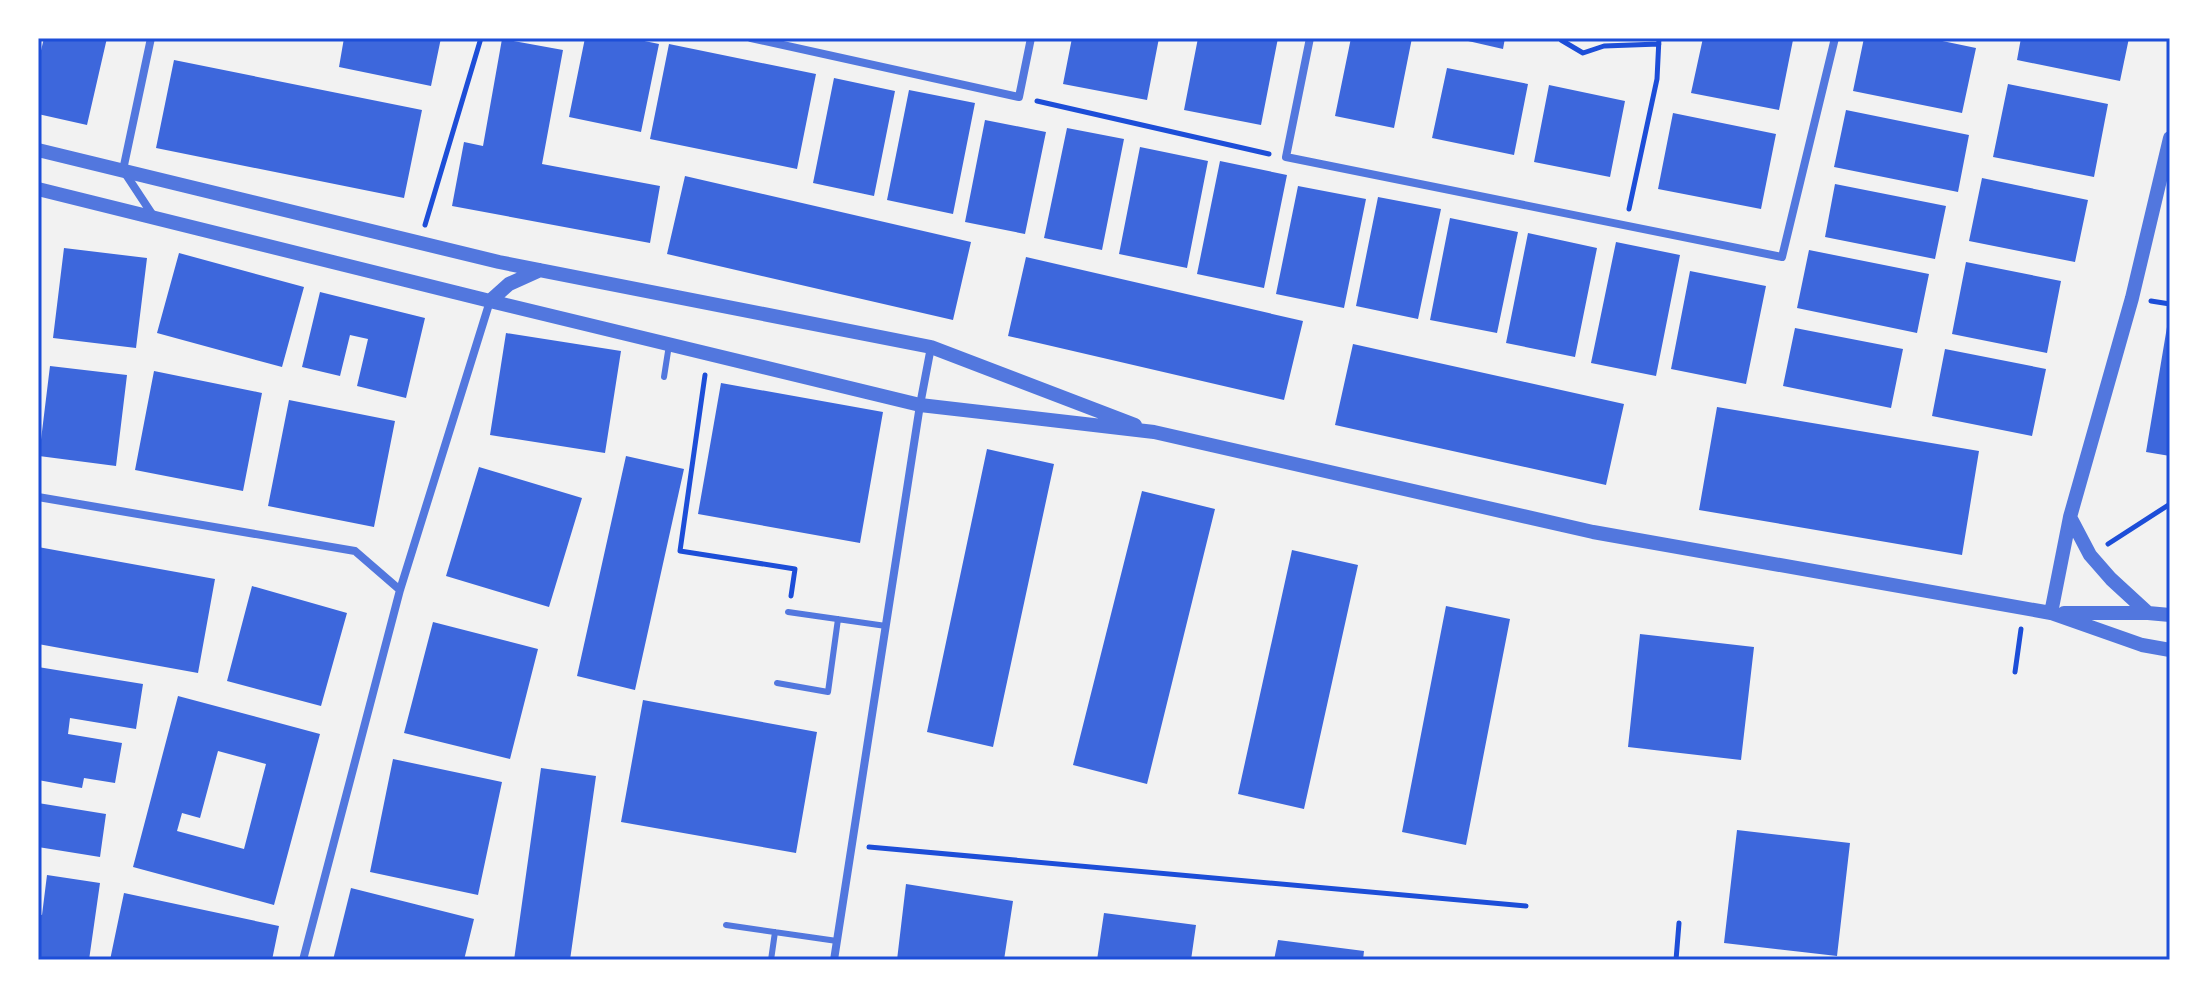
<svg xmlns="http://www.w3.org/2000/svg" width="2208" height="998" font-family="'DejaVu Sans',sans-serif">
<rect width="100%" height="100%" fill="#f2f2f2"/>
<path fill="#3d67dc" fill-rule="evenodd" d="M44 38H107L87 125 38 114V63Z
M344 38H441L431 86 339 67Z
M585 38H630L659 44 641 132 569 117Z
M1072 38H1159L1147 100 1063 84Z
M1198 38H1278L1261 125 1184 110Z
M1351 38H1412L1394 128 1335 116Z
M1455 38H1505L1503 49Z
M1703 38H1781L1793 40 1779 110 1691 93Z
M1864 38H1928L1976 48 1962 113 1853 91Z
M2021 38H2129L2120 81 2017 60Z
M502 39 563 50 542 164 660 186 650 243 452 206 464 142 483 146Z
M669 44 816 74 797 169 650 139Z
M174 60 422 110 404 198 156 148Z
M1447 68 1528 84 1514 155 1432 138Z
M834 78 895 91 874 196 813 183Z
M2008 84 2108 104 2094 177 1993 157Z
M1549 85 1625 101 1610 177 1534 162Z
M909 90 975 103 953 214 887 200Z
M1846 110 1969 135 1958 192 1834 167Z
M1673 113 1776 134 1761 209 1658 189Z
M985 120 1046 132 1025 234 965 222Z
M1067 128 1124 139 1102 250 1044 238Z
M1140 147 1208 161 1187 268 1119 254Z
M1220 161 1287 175 1264 288 1197 274Z
M685 176 971 242 953 320 667 254Z
M1982 178 2088 200 2075 262 1969 241Z
M1835 184 1946 206 1935 259 1825 237Z
M1298 186 1366 199 1344 308 1276 294Z
M1378 197 1441 209 1418 319 1356 306Z
M1450 218 1518 232 1497 333 1430 320Z
M1528 233 1597 248 1575 357 1506 343Z
M1616 242 1680 255 1656 376 1591 363Z
M64 248 147 258 136 348 53 338Z
M1809 250 1929 274 1917 333 1797 308Z
M179 253 304 287 282 367 157 333Z
M1026 257 1303 321 1284 400 1008 336Z
M1966 262 2061 281 2047 353 1952 334Z
M1690 271 1766 286 1746 384 1671 369Z
M320 292 425 318 406 398 357 386 368 339 350 335 340 376 302 367Z
M2168 321H2170V456L2146 452Z
M1795 328 1903 349 1891 408 1783 386Z
M506 333 621 351 605 453 490 435Z
M1353 344 1624 404 1606 485 1335 425Z
M1945 349 2046 369 2032 436 1932 416Z
M50 366 127 375 116 466 39 456Z
M154 371 262 393 243 491 135 470Z
M721 383 883 412 860 543 698 514Z
M289 400 395 421 374 527 268 506Z
M1717 407 1979 451 1962 555 1699 510Z
M987 449 1054 464 993 747 927 732Z
M626 456 684 469 635 690 577 676Z
M479 467 582 498 549 607 446 576Z
M1142 491 1215 509 1147 784 1073 765Z
M38 547 215 579 198 673 38 644Z
M1292 550 1358 565 1304 809 1238 794Z
M252 586 347 613 321 706 227 681Z
M1446 606 1510 619 1466 845 1402 832Z
M433 622 538 649 510 759 404 733Z
M1640 634 1754 647 1741 760 1628 747Z
M38 667 143 684 136 729 70 718 68 734 122 743 115 783 84 778 82 788 38 780Z
M178 696 320 734 274 905 133 867ZM218 751 266 764 244 849 177 831 182 813 200 818Z
M643 700 817 732 796 853 621 822Z
M393 759 502 782 478 895 370 872Z
M541 768 596 776 570 960H514Z
M38 803 106 814 100 857 38 847Z
M1737 830 1850 843 1837 956 1724 943Z
M47 875 100 883 89 960H38V914L42 915Z
M906 884 1013 901 1004 960H897Z
M351 888 474 919 464 960H333Z
M124 893 279 926 272 960H110Z
M1104 913 1196 925 1191 960H1097Z
M1278 940 1364 951 1363 960H1274Z"/>
<g fill="none" stroke-linecap="round" stroke-linejoin="round">
<path stroke="#1d4ed8" stroke-width="5" d="M1560 38 1561 40 1583 53 1604 46 1659 44
M1037 101 1269 154
M1629 209 1657 79 1659 38
M425 225 481 38
M2151 301 2170 304
M705 375 680 551 795 569 791 596
M2108 544 2170 504
M2015 672 2021 629
M869 847 1526 906
M1676 960 1679 923"/>
<path stroke="#5277de" stroke-width="6" d="M664 377 669 345
M788 612 886 626
M777 683 828 692 838 619
M726 925 837 941
M771 960 775 932"/>
<path stroke="#5277de" stroke-width="8" d="M151 38 123 170 154 217
M751 38 1019 97 1031 38
M1310 38 1286 157 1782 257 1835 38
M38 497 355 551 400 590
M303 960 400 590 490 301
M834 960 920 405 931 347"/>
<path stroke="#5277de" stroke-width="14" d="M38 150 499 262 931 347 1135 425
M38 189 490 301 920 405 1154 432 1593 532 2051 613 2142 645 2170 650
M490 301 509 284 540 270
M2070 517 2090 555 2111 579 2148 613
M2051 613 2070 517 2132 298 2170 138
M2064 613H2148L2170 615"/>
</g>
<rect width="2208" height="998" fill="none" stroke="#ffffff" stroke-width="80"/>
<rect x="40" y="40" width="2128" height="918" fill="none" stroke="#1d4ed8" stroke-width="3"/>
</svg>
